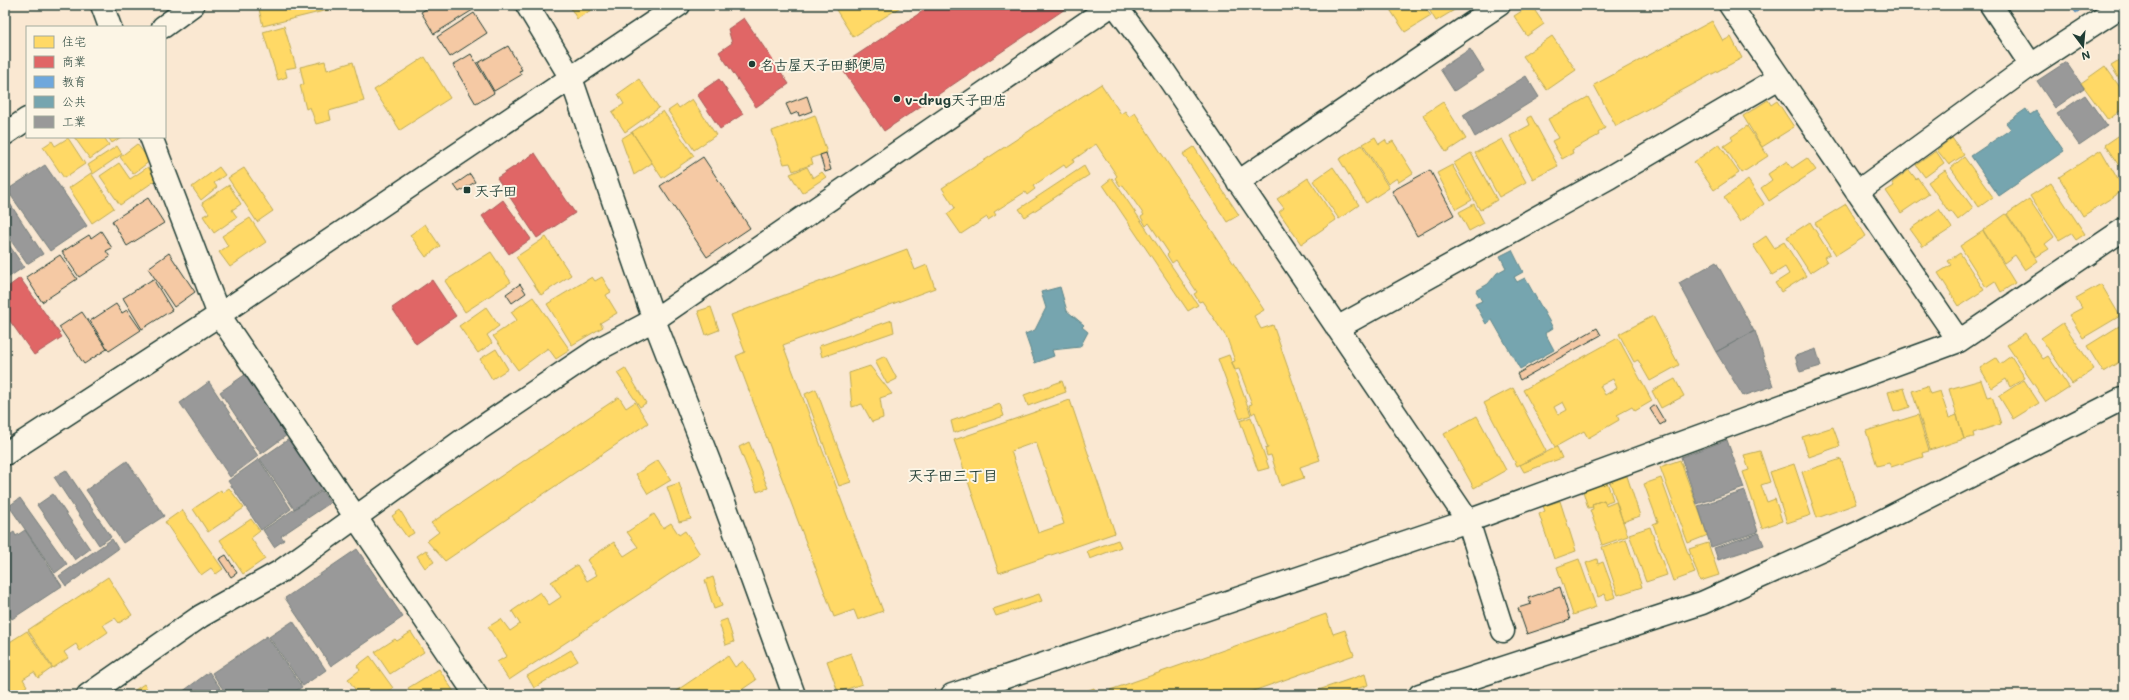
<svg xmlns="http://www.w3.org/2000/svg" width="2129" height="700" font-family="Mali,'Klee One',sans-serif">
<rect width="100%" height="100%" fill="#fae8d2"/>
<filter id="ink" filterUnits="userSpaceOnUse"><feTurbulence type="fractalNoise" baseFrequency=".025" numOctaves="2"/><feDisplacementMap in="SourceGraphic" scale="8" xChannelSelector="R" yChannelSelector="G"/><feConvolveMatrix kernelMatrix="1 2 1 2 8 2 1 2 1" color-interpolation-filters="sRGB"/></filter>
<g filter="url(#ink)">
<path fill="#ffd966" stroke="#bcaa57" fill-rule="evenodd" d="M258 5H326L328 10 263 26Z
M569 5H599L577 19Z
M833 5H901L902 6 853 37Z
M1387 5H1423L1431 16 1405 32Z
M1426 5H1460L1461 6 1436 21Z
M1531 5 1544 24 1527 36 1514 16Z
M1712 21 1723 41 1731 37 1742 58 1616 126 1594 85Z
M284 26 296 67 285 69 287 77 278 80 263 32Z
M1552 36 1576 70 1547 90 1523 56Z
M425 57 450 98 400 130 374 90Z
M2124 58V87L2111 66Z
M325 61 327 70 353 62 364 101 329 111 331 120 316 124 310 107 306 109 300 85 304 84 300 67Z
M2105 66 2124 93V108L2108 120 2081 83Z
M639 79 659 108 625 132 612 112 624 104 618 94Z
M1101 84 1121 114 1125 111 1129 117 1135 113 1264 310 1254 316 1261 329 1273 325 1320 460 1300 467 1304 478 1281 486 1271 455 1267 456 1265 449 1268 448 1255 412 1252 414 1249 405 1252 404 1239 369 1235 370 1232 362 1235 361 1227 338 1202 301 1199 302 1194 294 1197 292 1176 260 1172 263 1167 255 1169 253 1149 223 1146 226 1141 217 1144 215 1123 185 1120 186 1115 178 1117 176 1096 144 1073 160 1074 162 1066 168 1064 165 1033 186 1035 189 1027 195 1025 192 994 212 996 215 988 220 987 217 961 234 947 214 955 208 942 188Z
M1588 97 1605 128 1598 133 1599 135 1572 150 1573 153 1562 159 1552 141 1558 138 1548 119Z
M692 99 716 135 694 150 668 111 677 105 679 108Z
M1768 100 1771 105 1777 101 1794 127 1762 147 1743 116Z
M1443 102 1466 139 1446 152 1423 115Z
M663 111 694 156 662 178 632 132Z
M815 115 827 153 811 158 813 164 793 171 790 163 784 164 772 131Z
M1531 116 1558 166 1533 179 1510 136 1530 125 1527 118Z
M1747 126 1768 156 1742 173 1724 146 1733 140 1731 137Z
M632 132 652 163 634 175 621 139Z
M2124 132V173L2105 145Z
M74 137H104L109 145 90 159Z
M108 137H121L112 143Z
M1375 137 1379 144 1385 140 1388 144 1393 141 1413 173 1399 182 1397 178 1388 184 1363 144Z
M68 138 85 164 64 178 43 147 52 141 55 146Z
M1952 138 1964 155 1949 165 1937 150Z
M1502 139 1526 182 1499 197 1475 153Z
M137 144 150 161 133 174 120 157Z
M1719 144 1739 173 1714 190 1694 162Z
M1362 145 1389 188 1366 203 1339 159Z
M117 146 122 154 93 174 88 165Z
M1194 147 1239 215 1227 222 1183 154Z
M2101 150 2124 190 2083 216 2059 177Z
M1936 151 1944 163 1925 177 1916 165Z
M1471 153 1497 200 1480 210 1454 163Z
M1964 157 1993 197 1979 207 1951 168Z
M1807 158 1816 170 1769 201 1761 188 1772 180 1768 174 1787 161 1792 168Z
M119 163 130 179 148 167 156 180 120 205 100 176Z
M1452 165 1472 200 1456 209 1437 173Z
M1084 166 1089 175 1025 217 1019 209Z
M219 167 225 175 214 183 217 187 201 200 192 187Z
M807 167 813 178 822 172 826 177 802 193 790 174Z
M1333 167 1359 205 1339 219 1313 181Z
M244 168 273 211 257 222 228 178Z
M1909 170 1916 179 1917 177 1929 194 1901 213 1886 191 1894 186 1892 183Z
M1945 170 1973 208 1958 220 1951 211 1949 212 1928 182Z
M91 173 114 208 92 223 69 188Z
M1112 178 1198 305 1188 311 1103 185Z
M1308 178 1336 220 1301 244 1279 212 1284 208 1277 199Z
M1748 180 1764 204 1740 222 1724 198Z
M2051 183 2085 234 2076 240 2071 233 2059 240 2030 196Z
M229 185 241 204 232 210 237 217 214 233 203 216 209 213 202 203Z
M2029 199 2054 237 2045 244 2049 249 2036 257 2007 214Z
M1474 204 1484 223 1469 231 1459 212Z
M1846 204 1866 236 1836 255 1815 223Z
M1939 209 1952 228 1923 247 1910 229Z
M2006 214 2038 261 2025 270 2015 255 2004 263 1983 230Z
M250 218 266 242 230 267 219 252 228 246 222 236Z
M1810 222 1830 254 1824 257 1827 262 1810 273 1787 237Z
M425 224 440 246 426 257 410 235Z
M1983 231 2015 283 2001 292 1995 281 1986 287 1960 246Z
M1766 236 1774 248 1784 242 1806 276 1781 292 1775 283 1789 274 1785 267 1772 275 1753 245Z
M546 237 571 275 541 295 516 257Z
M907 249 915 270 927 265 935 288 783 345 883 611 858 620 854 610 834 617 736 356 745 352 731 315Z
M491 252 511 282 465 312 445 281Z
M1960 253 1984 290 1959 306 1938 273 1951 265 1948 261Z
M592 277 595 281 602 277 611 292 606 295 617 313 600 323 603 327 572 345 547 304Z
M2101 284 2120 316 2083 338 2069 315 2082 308 2076 298Z
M533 297 570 350 556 359 548 348 518 370 493 336 517 320 511 312Z
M486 307 499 326 487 335 492 343 478 353 459 326Z
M711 307 719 330 706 335 698 311Z
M1653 316 1679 365 1650 381 1638 360 1634 362 1619 334Z
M892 320 894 332 822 357 819 346Z
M2063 323 2094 369 2072 384 2041 338Z
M2124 323V359L2103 372 2087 346Z
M2025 333 2043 359 2048 356 2069 387 2046 402 2007 345Z
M1618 338 1652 401 1635 411 1632 407 1617 415 1619 420 1588 438 1584 431 1555 447 1523 390ZM1613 379 1617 388 1605 395 1600 386ZM1563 402 1567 410 1558 415 1554 407Z
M496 349 508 369 492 379 480 359Z
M1229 355 1251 415 1240 419 1218 359Z
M885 356 897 379 887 384 875 361Z
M2011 356 2025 378 2010 387 2006 379 1992 388 1980 368 1996 358 2000 364Z
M870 366 892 394 880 398 883 418 872 422 862 404 852 407 849 373Z
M625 368 646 403 640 407 617 373Z
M1675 379 1684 396 1661 408 1652 391Z
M1981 380 1987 397 1992 396 2001 424 1973 433 1974 437 1964 439 1949 389Z
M2024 380 2039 403 2013 419 1999 396Z
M1062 381 1066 392 1028 406 1024 395Z
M1927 386 1930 394 1940 391 1949 418 1957 415 1964 439 1930 450 1912 391Z
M1513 388 1546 451 1517 466 1484 403Z
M1904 388 1910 407 1894 412 1888 392Z
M816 389 851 482 839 486 805 394Z
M619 397 626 408 635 402 648 423 445 561 427 541 439 532 431 523Z
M1070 400 1115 533 999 573 954 440ZM1036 442 1064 524 1038 533 1011 451Z
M1000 404 1004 416 954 433 951 421Z
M1918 415 1929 451 1922 453 1923 457 1891 467 1889 463 1877 466 1866 431Z
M1477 416 1506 470 1474 488 1444 434Z
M1251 417 1269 468 1258 471 1240 421Z
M1833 427 1840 446 1809 457 1802 437Z
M749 442 768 488 757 492 739 447Z
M1557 447 1562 458 1524 472 1520 465Z
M1760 451 1770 482 1761 485 1767 502 1775 499 1782 521 1762 528 1743 472 1749 470 1744 455Z
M1841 459 1856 504 1817 518 1802 472Z
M658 460 671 480 648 494 636 474Z
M1680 460 1708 535 1688 543 1660 467Z
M1794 464 1811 515 1787 523 1770 472Z
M1627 476 1640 516 1623 522 1610 482Z
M1661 478 1695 573 1673 581 1653 524 1658 522 1644 484Z
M1607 482 1613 500 1605 503 1604 500 1592 504 1593 507 1588 508 1583 491Z
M679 483 691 519 679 522 667 487Z
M229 488 244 508 208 532 193 509 221 490 222 493Z
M1604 500 1606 506 1616 502 1628 536 1602 545 1590 510 1593 509 1592 504Z
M1560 501 1576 551 1554 559 1539 514 1545 511 1543 506Z
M182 510 223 569 216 574 211 568 201 575 165 522Z
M400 510 414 533 407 537 392 516Z
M654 514 663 528 671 523 679 535 685 531 700 554 509 680 497 662 507 656 488 627 501 619 510 631 520 624 512 611 540 592 549 605 561 597 551 582 577 565 587 581 597 575 587 560 614 542 624 556 638 547 627 532Z
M251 519 260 531 251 538 265 559 243 574 220 540Z
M1650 527 1667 575 1646 582 1629 534Z
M1626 539 1642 587 1618 595 1602 547Z
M1118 540 1121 547 1090 559 1087 551Z
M1708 543 1719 575 1700 581 1689 549Z
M426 550 434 562 425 568 417 556Z
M1579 559 1596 607 1573 615 1557 567Z
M1597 559 1598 564 1603 562 1616 597 1607 600 1605 594 1598 597 1586 563Z
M108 577 132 615 119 623 115 618 103 625 108 632 80 651 76 644 64 652 68 658 53 668 28 630Z
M713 577 722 606 714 609 705 580Z
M1039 594 1042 601 996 616 993 609Z
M1326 614 1333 634 1345 630 1354 655 1242 695H1111L1110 690Z
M727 619 734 642 726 645 719 622Z
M27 631 52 668 38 678 34 672 23 679 27 686 12 695 5 684V645Z
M411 632 424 652 390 674 375 652 395 639 397 641Z
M571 650 578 661 534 688 527 676Z
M851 653 862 684 838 692 827 661Z
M370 656 393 688 382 695H359L348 679 360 670 357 666Z
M728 656 735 667 743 661 756 680 734 695H670Z
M439 669 456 695H413L408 688Z
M1365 674 1368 685 1340 695H1304Z
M144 684 151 695H130L129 694Z
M1094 688 1097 695H1076Z"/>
<path fill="#e06666" stroke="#a65a57" d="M932 5H1071L884 131 840 66Z
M744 18 789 84 756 107 719 52 732 43 728 29Z
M719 79 743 114 720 129 697 94Z
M535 153 575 213 537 238 497 178Z
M503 200 531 239 509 254 482 216Z
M20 278 62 337 34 355 5 314V289Z
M432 280 456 316 416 344 392 308Z"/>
<path fill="#6fa8dc" stroke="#5788aa" d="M2070 5H2088L2076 13Z"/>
<path fill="#76a5af" stroke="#5c868a" d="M2026 109 2030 115 2036 111 2064 151 1999 196 1971 156 2011 129 2006 123Z
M1512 250 1523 272 1514 277 1517 282 1525 278 1553 328 1545 333 1554 350 1520 369 1492 320 1486 324 1475 304 1482 301 1476 291 1488 284 1497 273 1506 268 1500 256Z
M1060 287 1067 311 1084 325 1082 327 1088 332 1080 347 1052 350 1054 356 1035 363 1025 334 1035 330 1046 308 1041 292Z"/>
<path fill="#999" stroke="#747d7b" d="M1470 49 1484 71 1454 91 1440 69Z
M2066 62 2084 88 2055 108 2037 81Z
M1526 76 1539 97 1475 137 1463 115Z
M2085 95 2107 126 2079 145 2057 114Z
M45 165 87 226 50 251 7 190Z
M5 196 43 254 27 264 5 232Z
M5 239 24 267 6 279 5 277Z
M1716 262 1754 331 1716 352 1679 283Z
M1755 331 1773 386 1743 396 1716 352Z
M1816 349 1821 366 1800 372 1795 356Z
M246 374 287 435 261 454 220 392Z
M209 382 258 456 230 477 180 403Z
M289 439 323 489 294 509 260 459Z
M1727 440 1744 488 1697 504 1681 457Z
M259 459 291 509 261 530 228 481Z
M127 461 164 516 123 543 86 490Z
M66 470 111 537 99 545 54 477Z
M322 491 330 503 281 536 284 540 274 547 263 530Z
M1745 491 1758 532 1711 547 1698 506Z
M53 494 90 549 75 560 37 505Z
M20 498 67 564 55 573 9 506Z
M25 530 62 586 12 619 5 609V538L14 532 16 536Z
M1759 533 1764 545 1718 560 1714 548Z
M112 539 118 549 66 586 59 576Z
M357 549 403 617 331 666 285 598Z
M293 621 326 670 303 686 269 637Z
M267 636 302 687 290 695H227L212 673Z
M209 672 225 695H178Z"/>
<path fill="#f5c9a4" stroke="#1f3d34" d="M433 5H474L476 8 434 34 421 12Z
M474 13 487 33 450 57 437 37Z
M508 46 522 70 519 71 521 75 494 91 478 63Z
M471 54 494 93 476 104 453 65Z
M807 96 812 111 799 116 798 112 791 115 786 104Z
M826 153 831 170 825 172 820 155Z
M703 157 750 228 707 257 660 186Z
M1430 170 1454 215 1417 236 1392 191Z
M470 174 475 182 459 192 454 185Z
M148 198 164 223 127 246 112 221Z
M101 231 112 248 106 251 110 257 79 277 62 252 89 235 91 238Z
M169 253 195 292 174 307 148 268Z
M60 255 77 279 42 302 26 277Z
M153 279 172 310 142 329 123 298Z
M520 284 526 293 512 303 506 294Z
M116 304 122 313 127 310 141 330 109 351 90 321Z
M82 312 107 349 84 364 59 327Z
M1597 328 1601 335 1520 380 1517 374Z
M1655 405 1665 422 1660 425 1650 409Z
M226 555 237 573 231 577 219 559Z
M1560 587 1570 620 1527 634 1518 608 1531 604 1528 598Z"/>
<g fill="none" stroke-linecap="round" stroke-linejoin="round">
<g stroke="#1f3d34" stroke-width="25">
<path id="minor" d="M102 5 110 27
M527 5 571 78 654 320 712 469 794 695
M1115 5 1161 67 1468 521 1503 631
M1730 5 1959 341
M1991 5 2031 65
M163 27 193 5
M5 134 27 119
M151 137 219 315 476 695
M1238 182 1499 5
M1857 192 2031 65 2123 5
M1337 328 1610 177 1779 78
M5 454 219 315 679 5
M88 695 201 616 281 571 463 440 595 351 654 320 1112 5
M952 695 1468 521 1959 341 2124 229
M1420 695 1702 603 1858 533 2124 398"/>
</g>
<use href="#minor" stroke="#fcf5e5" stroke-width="22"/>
</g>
</g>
<g fill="#1f3d34" stroke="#fcf5e5" stroke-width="1.5">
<circle cx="752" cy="64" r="4"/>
<circle cx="897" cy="99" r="4"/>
<rect x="463" y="186" width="8" height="8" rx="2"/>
</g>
<g text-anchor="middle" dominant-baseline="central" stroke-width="4" stroke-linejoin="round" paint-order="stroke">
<g font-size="14" font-weight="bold" fill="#1f3d34" stroke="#fcf5e5" text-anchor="start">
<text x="760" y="64">名古屋天子田郵便局</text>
<text x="905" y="99">v-drug天子田店</text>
<text x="475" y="190">天子田</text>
</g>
<g font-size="15" font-weight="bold" fill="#1f3d34" stroke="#fcf5e5">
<text x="953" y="475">天子田三丁目</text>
</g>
</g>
<rect width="2129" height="700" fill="none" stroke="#fcf5e5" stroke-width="20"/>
<rect x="10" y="10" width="2109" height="680" fill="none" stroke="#1f3d34" stroke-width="1.5" filter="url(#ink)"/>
<rect x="26" y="26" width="140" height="112" fill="#fcf5e5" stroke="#a4ab9e"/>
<rect x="34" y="36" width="20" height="12" fill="#ffd966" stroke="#a4ab9e"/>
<text x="62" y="46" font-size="12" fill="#1f3d34">住宅</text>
<rect x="34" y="56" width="20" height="12" fill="#e06666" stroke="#a4ab9e"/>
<text x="62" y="66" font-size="12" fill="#1f3d34">商業</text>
<rect x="34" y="76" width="20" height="12" fill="#6fa8dc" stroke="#a4ab9e"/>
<text x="62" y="86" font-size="12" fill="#1f3d34">教育</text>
<rect x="34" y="96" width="20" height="12" fill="#76a5af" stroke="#a4ab9e"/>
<text x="62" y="106" font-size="12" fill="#1f3d34">公共</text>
<rect x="34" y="116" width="20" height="12" fill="#999999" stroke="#a4ab9e"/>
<text x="62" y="126" font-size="12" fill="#1f3d34">工業</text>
<g transform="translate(2083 46) rotate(164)" stroke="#fcf5e5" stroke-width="3" paint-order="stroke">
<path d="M0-3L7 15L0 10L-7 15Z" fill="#1f3d34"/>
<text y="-6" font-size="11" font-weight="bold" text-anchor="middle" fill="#1f3d34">N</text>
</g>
</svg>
